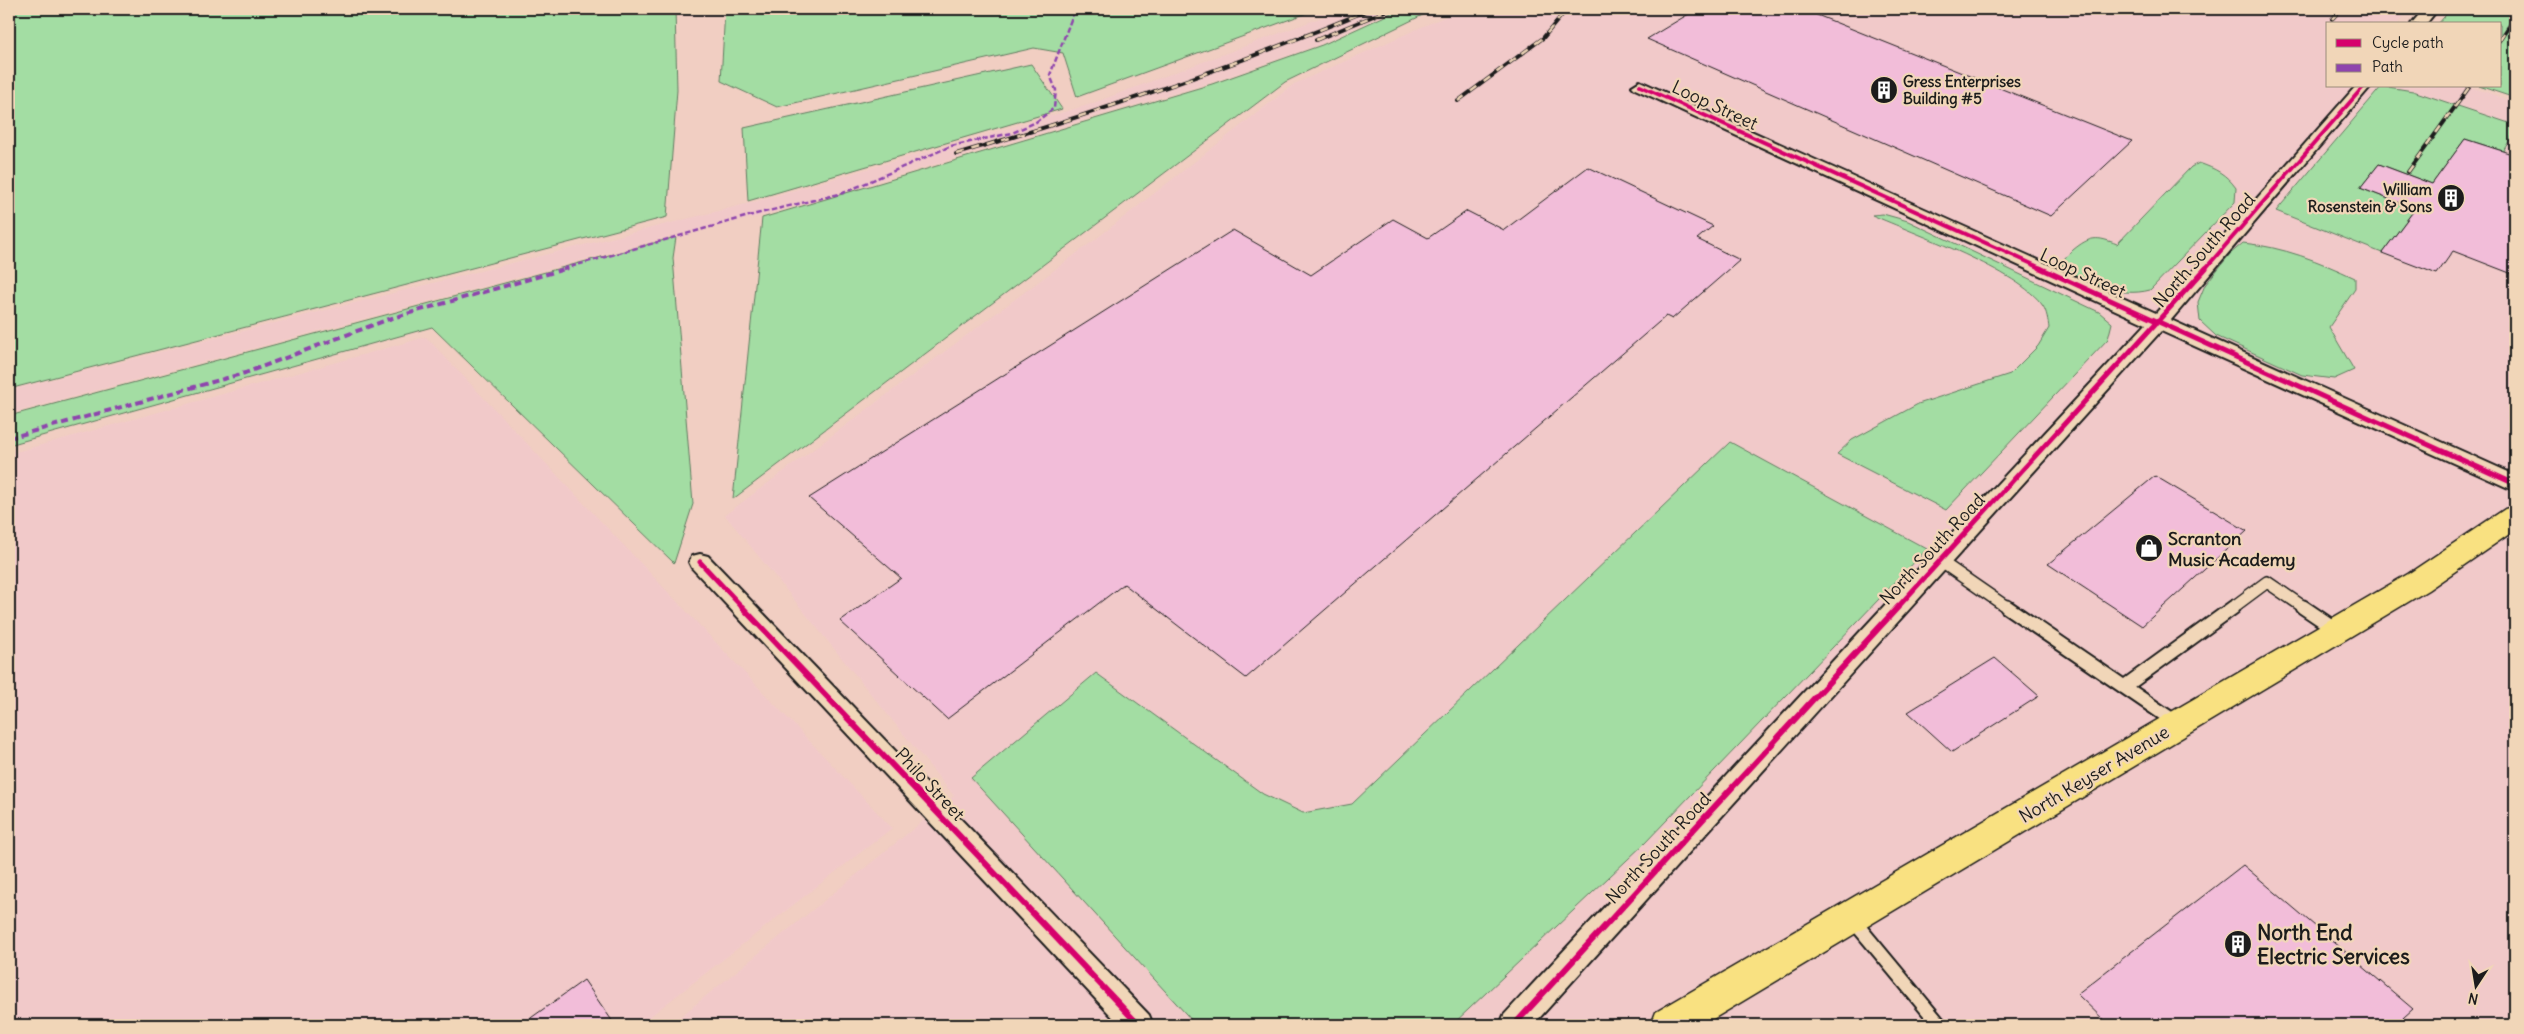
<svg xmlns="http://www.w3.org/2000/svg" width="2524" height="1034" font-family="Delius,sans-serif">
<rect width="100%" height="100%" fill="#f1cec2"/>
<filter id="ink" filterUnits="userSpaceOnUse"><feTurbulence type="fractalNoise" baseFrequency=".02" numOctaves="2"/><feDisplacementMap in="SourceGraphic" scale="10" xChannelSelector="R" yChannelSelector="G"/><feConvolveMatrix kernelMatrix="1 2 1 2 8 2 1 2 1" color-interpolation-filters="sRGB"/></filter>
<g filter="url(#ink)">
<path fill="#f1c9c9" d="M1344 9H1397L1319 45 1213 82 761 216 676 235 9 414V390L750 203 1088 105Z
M1462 9H2410L2397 24H2328V86H2468L2515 102V1025H670L954 796 725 515 1096 239 1294 84Z
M426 337 892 828 639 1025H9V454Z"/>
<path fill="#a3dda3" stroke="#607c60" d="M9 9H675L677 90 667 217 9 389Z
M725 9H1318L1077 97 1063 53 1034 48 777 107 721 81Z
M1400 9H1435L1285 82 733 499 762 218 1212 84 1322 45Z
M2451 9H2515V98L2479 86H2500V24H2438Z
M1031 64 1062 109 748 201 744 128Z
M2382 86 2413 91 2515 125V132L2503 151 2465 139 2432 184 2379 164 2360 188 2415 209 2382 253 2276 211Z
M2199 163C2216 169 2226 174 2236 188L2235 202 2150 290C2121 298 2084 284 2062 265 2063 258 2068 255 2073 250 2090 236 2097 236 2117 244L2191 167Z
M1883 214 1908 221 2099 312 2112 323 2108 339 1946 510 1837 454 1852 440 1918 404 2010 374 2038 346 2049 328C2048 321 2047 312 2043 306 2020 271 1913 233 1872 215Z
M676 237 673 258 693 504 674 563 432 327 9 445V416Z
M2243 243C2283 247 2319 261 2355 278V289L2329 327 2354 370 2334 379 2302 375 2216 336 2200 321 2198 302 2205 285 2230 254Z
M1730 442 1927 549 1644 844 1452 1025H1196L971 778 1096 673 1263 794 1303 813 1352 804Z"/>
<path fill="#f2bdd9" stroke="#1c1c1c" d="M1697 9H1802L2132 141 2051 216 1647 39Z
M2465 139 2515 155V275L2453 251 2437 274 2382 253 2415 209 2360 188 2379 164 2432 184Z
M1588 167 1713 226 1697 239 1740 260 1672 319 1666 316 1246 678 1124 584 947 719 840 621 901 578 809 498 1233 230 1311 275 1393 219 1428 238 1467 211 1504 230Z
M2155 476 2247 531 2142 626 2048 564Z
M1995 658 2039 696 1952 752 1908 712Z
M2243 865 2413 1009 2395 1025H2109L2077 994Z
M584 980 615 1025H521Z"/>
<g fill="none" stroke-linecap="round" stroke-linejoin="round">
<g stroke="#1c1c1c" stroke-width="14">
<path id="service-far1" d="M1940 561 2008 608
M2232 608 2267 582 2305 608"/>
</g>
<g stroke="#1c1c1c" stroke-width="17">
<path id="service" d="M2007 607 2177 723
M2303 607 2337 630
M2124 687 2234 607
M1852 919 1940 1025"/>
</g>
<g stroke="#1c1c1c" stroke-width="4">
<path id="minor" d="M2424 9H2438L2426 24H2411Z
M1640 81 2156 313 2356 86H2371L2171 320 2515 475V491L2161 331 1533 1025H1500L1504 1015 2146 324 1635 89 1632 86Z
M700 554 708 556 1149 1015 1153 1025H1120L692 568 689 562 692 556Z"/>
</g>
<g stroke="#1c1c1c" stroke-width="3">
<path id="primary" d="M2515 506V530L2428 590 1703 1025H1651L1656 1012 2408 574 2505 509Z"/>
</g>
<use href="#service-far1" stroke="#f1d6b8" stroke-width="11"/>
<use href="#service" stroke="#f1d6b8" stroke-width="13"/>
<use href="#minor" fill="#f1d6b8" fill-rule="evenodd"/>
<use href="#primary" fill="#f9e181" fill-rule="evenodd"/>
<g stroke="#1c1c1c" stroke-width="4">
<path id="rail" d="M2332 19 2341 9
M1316 40 1390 9
M2500 40 2515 17
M1458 101 1543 38 1567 9
M956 154C1097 113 1235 66 1371 9
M2408 172 2470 86"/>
</g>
<use href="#rail" stroke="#f1d6b8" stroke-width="2.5" stroke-dasharray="8" stroke-linecap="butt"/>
<path stroke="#8e44ad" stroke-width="2.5" stroke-dasharray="5.5 2.5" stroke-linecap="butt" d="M563 269 756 214 843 193 951 146 1012 133 1036 122 1054 108 1056 90 1050 75 1075 9"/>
<path stroke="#8e44ad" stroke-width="4" stroke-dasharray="7 4" stroke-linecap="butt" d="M9 438 245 373 389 319 568 268"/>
<g stroke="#f1d6b8" stroke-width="6">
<path id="cycleway-far2" d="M1640 86 2043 269
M2205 269 2364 86"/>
</g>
<g stroke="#f1d6b8" stroke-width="8">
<path id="cycleway-far1" d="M2040 268 2515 484
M700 562 743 608
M1897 608 2206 268"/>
</g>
<g stroke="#f1d6b8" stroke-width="9">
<path id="cycleway" d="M742 607 1139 1025
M1514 1025 1898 607"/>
</g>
<use href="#cycleway-far2" stroke="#d6006c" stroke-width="4"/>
<use href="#cycleway-far1" stroke="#d6006c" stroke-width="5"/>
<use href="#cycleway" stroke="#d6006c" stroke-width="6"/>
</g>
</g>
<defs>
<g id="building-disc" transform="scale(1.4375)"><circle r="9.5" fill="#1c1c1c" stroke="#f1d6b8"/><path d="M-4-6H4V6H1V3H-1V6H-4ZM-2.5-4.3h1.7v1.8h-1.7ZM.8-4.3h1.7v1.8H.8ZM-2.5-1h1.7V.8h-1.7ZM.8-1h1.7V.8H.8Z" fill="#fff"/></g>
<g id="shop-disc" transform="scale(1.4375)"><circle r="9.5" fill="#1c1c1c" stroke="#f1d6b8"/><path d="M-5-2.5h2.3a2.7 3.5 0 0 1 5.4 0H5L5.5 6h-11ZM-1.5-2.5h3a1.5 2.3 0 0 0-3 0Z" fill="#fff"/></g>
</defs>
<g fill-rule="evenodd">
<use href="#building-disc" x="1884" y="90"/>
<use href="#building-disc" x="2451" y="198"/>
<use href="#shop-disc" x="2149" y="548"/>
<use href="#building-disc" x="2238" y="944"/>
</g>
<g text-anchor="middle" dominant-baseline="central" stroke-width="4.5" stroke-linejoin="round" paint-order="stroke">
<g font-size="15" font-weight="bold" fill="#1c1c1c" stroke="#f1d6b8" text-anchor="start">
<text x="1903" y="81">Gress Enterprises<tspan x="1903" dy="17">Building #5</tspan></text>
<text x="2432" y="189" text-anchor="end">William<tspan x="2432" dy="17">Rosenstein &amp; Sons</tspan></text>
</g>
<g font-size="18" fill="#1c1c1c" stroke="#f1d6b8">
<text transform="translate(1715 105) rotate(25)">Loop Street</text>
<text transform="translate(2204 250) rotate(-49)">North South Road</text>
<text transform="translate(2083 273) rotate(25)">Loop Street</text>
<text transform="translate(1932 549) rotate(-47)">North South Road</text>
<text transform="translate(2094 774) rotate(-31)">North Keyser Avenue</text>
<text transform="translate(930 784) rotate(47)">Philo Street</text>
<text transform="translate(1658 848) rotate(-47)">North South Road</text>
</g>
<g font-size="18" font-weight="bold" fill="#1c1c1c" stroke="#f1d6b8" text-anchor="start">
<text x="2168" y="538">Scranton<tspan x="2168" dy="21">Music Academy</tspan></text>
</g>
<g font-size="21" font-weight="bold" fill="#1c1c1c" stroke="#f1d6b8" text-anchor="start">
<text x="2257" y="932">North End<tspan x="2257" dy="24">Electric Services</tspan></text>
</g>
</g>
<rect width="2524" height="1034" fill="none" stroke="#f1d6b8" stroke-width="30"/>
<rect x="15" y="15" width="2494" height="1004" fill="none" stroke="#1c1c1c" stroke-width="2" filter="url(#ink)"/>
<rect x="2326" y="22" width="175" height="65" fill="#f1d6b8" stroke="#9c8c7a"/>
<rect x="2336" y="39" width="25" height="8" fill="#d6006c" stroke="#9c8c7a"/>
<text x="2372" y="48" font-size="15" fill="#1c1c1c">Cycle path</text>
<rect x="2336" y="64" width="25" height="8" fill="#8e44ad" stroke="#9c8c7a"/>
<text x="2372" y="72" font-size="15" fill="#1c1c1c">Path</text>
<g transform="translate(2476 986) rotate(192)" stroke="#f1d6b8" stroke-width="4" paint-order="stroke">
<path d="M0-4L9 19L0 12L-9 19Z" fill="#1c1c1c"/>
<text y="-8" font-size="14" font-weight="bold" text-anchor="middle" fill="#1c1c1c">N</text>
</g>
</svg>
